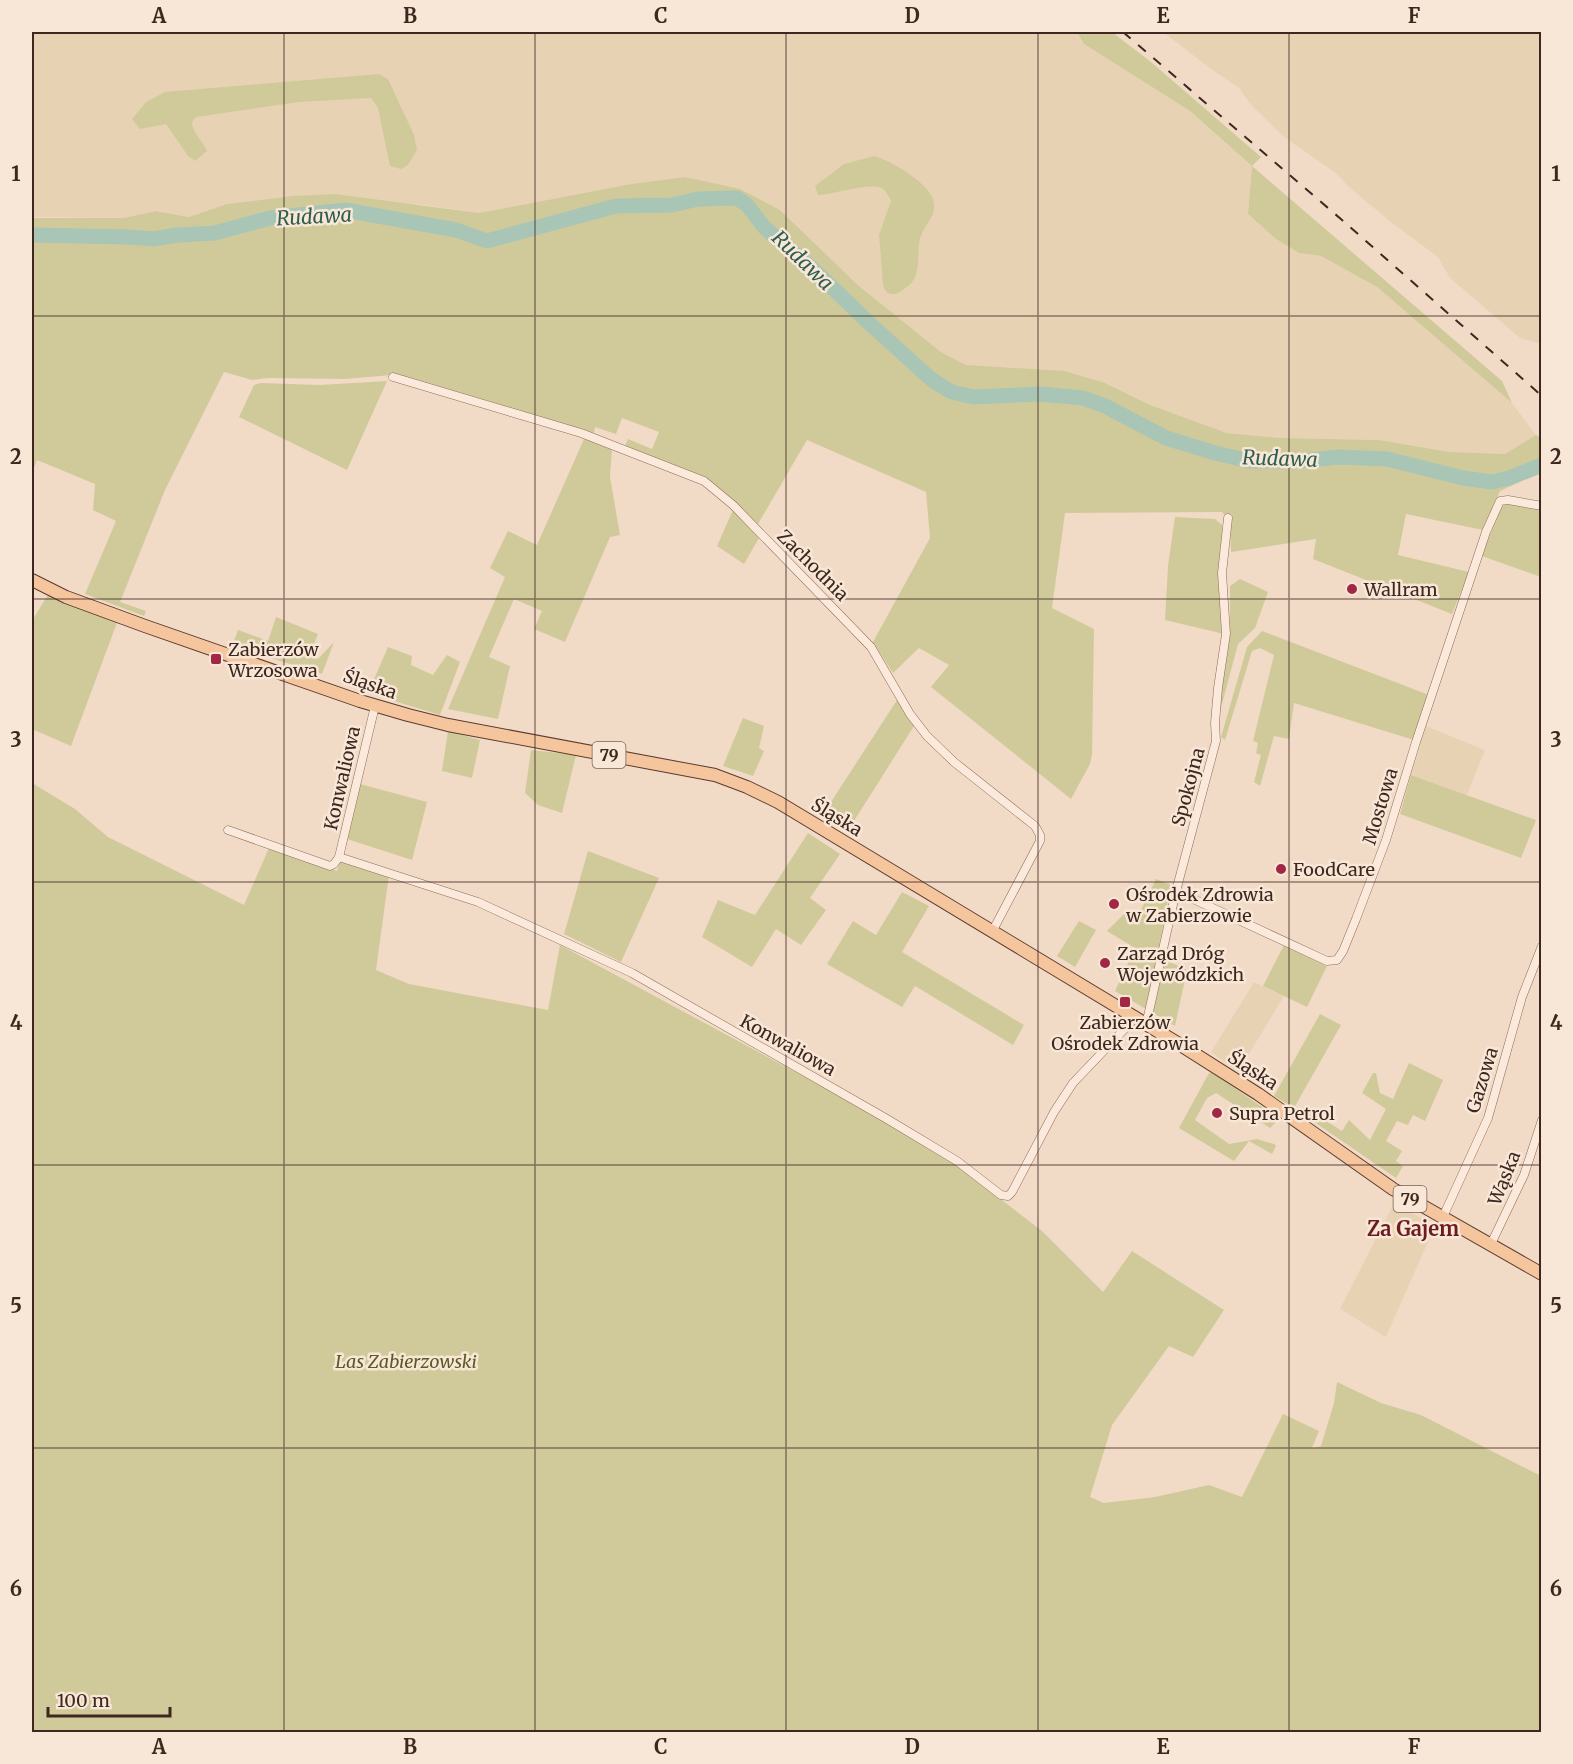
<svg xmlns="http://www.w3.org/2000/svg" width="1573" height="1764" font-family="Merriweather,serif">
<rect width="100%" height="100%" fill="#f1dbc7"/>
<g fill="#e7d3b4">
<path d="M32,32H1077L1084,44L1190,111L1252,166L1248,214L1276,239L1299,253L1321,256L1377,287L1512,403L1536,435L1505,454L1450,452L1379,440L1281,438L1227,433L1150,405L1105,383L966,365L941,352L859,286L780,210L685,177L631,184L479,213L417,204L292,196L227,204L189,217L156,211L124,218L32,217Z"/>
<path d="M1163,32H1541V344L1520,338L1450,278L1438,257L1392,223L1349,187L1337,174L1284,137L1251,105L1239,88L1211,69Z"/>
<path d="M1426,726L1485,750L1467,795L1411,775Z"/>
<path d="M1254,982L1284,996L1238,1072L1211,1052Z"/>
<path d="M1394,1203L1435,1226L1386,1337L1340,1309Z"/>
</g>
<g fill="#d0ca9a">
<path d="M1077,32H1112L1151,62L1261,157L1252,166L1502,381L1512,403L1377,287L1321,256L1299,253L1276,239L1248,214L1252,166L1190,111L1084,44Z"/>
<path d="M379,74L388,79L414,135L417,150L408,165L401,169L390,166L378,108L371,98L299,102L196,117L192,122C193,135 202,139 207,151L195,161L188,156L166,124L140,129L132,119L146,102L165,92Z"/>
<path d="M874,156C890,160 927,182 933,199C938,216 925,223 920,238C916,255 923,279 904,289C900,292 896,295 891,294C886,293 884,289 883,284L879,235L891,201C889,197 887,192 883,189C873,181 832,195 818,195L815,186L844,164Z"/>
<path d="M685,177L740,189L780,210L859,286L941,352L966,365L1064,371L1105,383L1150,405L1227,433L1281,438L1379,440L1450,452L1505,454L1536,435L1542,438L1541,472L1500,491L1483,530L1406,514L1398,555L1469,572L1452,614L1313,559L1316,539L1231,552L1230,522L1222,512L1065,513L1052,608L1094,629L1092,755L1090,764L1071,799L931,687L949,665L919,648L893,673L873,642L930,538L926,492L807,440L758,524L705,477L624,448L628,439L652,449L659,432L622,418L616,434L595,427L594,433L409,377L392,375L345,379L268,378L252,380L224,372L165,490L120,602L146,611L144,616L85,594L116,521L93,510L95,484L37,460L32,473V218H124L156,211L189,217L227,204L292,196L335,194L479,213L631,184Z"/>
<path d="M387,381L347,470L239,417L254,385L261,383L320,385Z"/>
<path d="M584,439L612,448L610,477L620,535L610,537L565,642L534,629L542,611L514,599L489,657L510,666L498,719L448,709L505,577L490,568L508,531L537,545Z"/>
<path d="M1502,503L1541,505V577L1482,556Z"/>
<path d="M733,510L759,538L744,564L717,546Z"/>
<path d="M1175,517L1215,519L1222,525L1224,634L1165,620L1168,566Z"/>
<path d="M1240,579L1268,592L1255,628L1238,644L1217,723L1230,630V586Z"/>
<path d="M49,593L118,620L71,746L32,729V621Z"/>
<path d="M276,617L318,634L309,656L318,659L334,642L322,674L232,646L238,630L268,641Z"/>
<path d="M1262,631L1429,695L1414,740L1294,703L1289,739L1274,736L1260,786L1254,782L1261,755L1256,753L1258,743L1253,741L1274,655L1260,648L1252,651L1225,740L1221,737L1247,647Z"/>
<path d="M388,647L412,656L411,665L433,675L447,655L460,662L440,715L368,693Z"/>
<path d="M897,700L914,726L847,832L822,816Z"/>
<path d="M743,718L764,726L759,748L764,751L753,776L723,766Z"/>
<path d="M448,731L480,740L472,778L442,771Z"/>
<path d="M531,750L576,755L562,813L538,805L525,793Z"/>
<path d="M1411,775L1536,820L1521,858L1400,814Z"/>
<path d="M32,783L75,809L108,837L244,905L269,848L337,871L341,858L389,875L376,970L409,984L548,1010L560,945L903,1130L958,1166L1042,1231L1103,1292L1132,1251L1224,1310L1193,1357L1169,1346L1112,1425L1090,1497L1104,1503L1155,1497L1209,1485L1242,1497L1283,1414L1319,1431L1312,1448L1321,1446L1334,1403L1337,1382L1381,1403L1421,1415L1541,1476V1732H32Z"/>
<path d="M360,784L427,802L412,860L347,839Z"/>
<path d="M808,833L840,854L810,898L826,910L801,945L776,929L752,967L702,937L718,900L755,915Z"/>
<path d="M588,851L659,878L621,962L564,934Z"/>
<path d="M1156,879L1171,885L1157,956L1187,970L1175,1026L1115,991L1135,948L1107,931L1124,914L1136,920Z"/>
<path d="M902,892L929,906L902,952L1024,1025L1013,1045L915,986L902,1007L827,964L853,921L876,935Z"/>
<path d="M1079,921L1096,930L1075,967L1057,956Z"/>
<path d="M1284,945L1327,966L1307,1007L1263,986Z"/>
<path d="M1320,1014L1341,1025L1294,1108L1274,1096Z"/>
<path d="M1409,1063L1443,1080L1425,1121L1413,1115L1408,1125L1397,1121L1386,1141L1402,1151L1396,1161L1403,1166L1396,1178L1301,1113L1304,1107L1342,1131L1349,1120L1370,1140L1386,1109L1362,1093L1373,1073H1376L1380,1093L1393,1099Z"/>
<path d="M1212,1072L1272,1114L1276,1122L1270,1128L1216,1093L1207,1098L1195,1120L1229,1144L1257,1139L1274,1144L1276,1146L1272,1154L1249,1141L1234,1161L1179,1128L1209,1073Z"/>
</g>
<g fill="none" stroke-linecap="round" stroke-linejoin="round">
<path stroke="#a8c5b6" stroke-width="15" d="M32,235L129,237L153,239L178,235L215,233L270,218L345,210L456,230L487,241L616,206L672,205L698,199L737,198L747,205L764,227L814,270L868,322L932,380L952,392L973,397L1040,394L1083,398L1105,406L1166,438L1215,453L1249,461H1301L1339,457L1387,459L1463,478L1492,482L1509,478L1542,465"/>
<defs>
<g id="street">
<path d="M393,377L581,433L704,481L733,505L871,647L910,714L927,736L954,762L1035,826L1040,835V841L992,932"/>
<path d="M228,830L330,866L334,864L339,857L478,902L632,973L887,1119L957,1161L1001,1195L1008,1196L1012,1192L1054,1112L1073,1083L1135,1018"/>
<path d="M339,857L375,706"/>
<path d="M1176,891L1327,961L1337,960L1343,951L1356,919L1386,840L1416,742L1486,532L1500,501L1508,500L1542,506"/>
<path d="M1146,1025L1176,891L1216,741L1215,723L1218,688L1226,634L1222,573L1228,518"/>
<path d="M1442,1219L1488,1118L1522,997L1542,946"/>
<path d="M1490,1246L1524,1175L1542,1120"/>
</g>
<path id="primary" d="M32,580L66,597L145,626L360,701L408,715L448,725L715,775L747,787L778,802L1179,1044L1258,1094L1393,1189L1542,1274"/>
</defs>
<use href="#street" stroke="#8e6a5b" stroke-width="9"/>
<use href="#primary" stroke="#5c3a2f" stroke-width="14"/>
<use href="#street" stroke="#fbeadb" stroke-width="8"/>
<use href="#primary" stroke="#f5c69e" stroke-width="12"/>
<path stroke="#3e271f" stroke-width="2" stroke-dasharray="10 10" stroke-linecap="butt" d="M1123,32L1342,220L1542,396"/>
</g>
<path fill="none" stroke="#3e271f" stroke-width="1.5" stroke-opacity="0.55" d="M284,32V1732M535,32V1732M786,32V1732M1038,32V1732M1289,32V1732M32,316H1542M32,599H1542M32,882H1542M32,1165H1542M32,1448H1542"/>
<g fill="#a12744" stroke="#f8e7d7" stroke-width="2">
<circle cx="1352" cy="589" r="6"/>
<rect x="210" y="653" width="12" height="12" rx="3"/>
<circle cx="1281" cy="869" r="6"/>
<circle cx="1114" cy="904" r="6"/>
<circle cx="1105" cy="963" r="6"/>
<rect x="1119" y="996" width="12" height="12" rx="3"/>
<circle cx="1217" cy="1113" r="6"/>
</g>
<g text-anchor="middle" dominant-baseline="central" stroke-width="5" stroke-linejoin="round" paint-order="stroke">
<g fill="#f8e7d7" stroke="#766156" stroke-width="1.5">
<rect x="592.5" y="742" width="33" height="26" rx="4.5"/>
<rect x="1393.5" y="1186" width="33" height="26" rx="4.5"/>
</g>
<g font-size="16" font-weight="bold" fill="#3e271f">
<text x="609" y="755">79</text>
<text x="1410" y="1199">79</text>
</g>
<g font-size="18" fill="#3e271f" stroke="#f8e7d7">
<text transform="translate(813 565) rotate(45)">Zachodnia</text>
<text transform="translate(370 684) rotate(19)">Śląska</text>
<text transform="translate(342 778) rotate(-77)">Konwaliowa</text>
<text transform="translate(1188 787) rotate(-75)">Spokojna</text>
<text transform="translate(1380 806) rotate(-73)">Mostowa</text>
<text transform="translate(837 817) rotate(31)">Śląska</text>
<text transform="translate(788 1045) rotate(29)">Konwaliowa</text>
<text transform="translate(1253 1070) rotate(33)">Śląska</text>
<text transform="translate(1482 1080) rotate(-73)">Gazowa</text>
<text transform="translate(1504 1178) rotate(-68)">Wąska</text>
</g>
<g font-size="18" fill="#3e271f" stroke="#f8e7d7" text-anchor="start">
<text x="1364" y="589">Wallram</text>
<text x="228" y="649">Zabierzów<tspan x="228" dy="21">Wrzosowa</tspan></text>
<text x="1293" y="869">FoodCare</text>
<text x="1126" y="894">Ośrodek Zdrowia<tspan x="1126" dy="21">w Zabierzowie</tspan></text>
<text x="1117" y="953">Zarząd Dróg<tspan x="1117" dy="21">Wojewódzkich</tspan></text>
<text x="1125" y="1022" text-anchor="middle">Zabierzów<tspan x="1125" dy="21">Ośrodek Zdrowia</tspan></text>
<text x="1229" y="1113">Supra Petrol</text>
</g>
<g font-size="18" font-style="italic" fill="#5a5b25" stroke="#f8e7d7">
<text x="406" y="1361">Las Zabierzowski</text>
</g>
<g font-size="20" font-style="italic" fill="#2e5e50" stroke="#f8e7d7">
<text transform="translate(314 216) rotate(-3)">Rudawa</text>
<text transform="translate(803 260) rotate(44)">Rudawa</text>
<text transform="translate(1280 458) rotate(2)">Rudawa</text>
</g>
<g font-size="20" font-weight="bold" fill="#6d1c1e" stroke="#f8e7d7">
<text x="1413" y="1228">Za Gajem</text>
</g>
</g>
<rect width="1573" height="1764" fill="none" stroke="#f8e7d7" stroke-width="66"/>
<path d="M48 1707v9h122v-9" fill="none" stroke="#3e271f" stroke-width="3"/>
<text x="57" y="1707" font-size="18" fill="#3e271f" stroke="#f8e7d7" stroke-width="4.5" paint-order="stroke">100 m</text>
<rect x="33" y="33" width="1507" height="1698" fill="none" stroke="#3e271f" stroke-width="2"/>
<g font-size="20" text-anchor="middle" font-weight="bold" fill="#3e271f">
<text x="159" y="23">A</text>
<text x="410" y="23">B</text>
<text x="661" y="23">C</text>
<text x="912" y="23">D</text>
<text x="1163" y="23">E</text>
<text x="1414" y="23">F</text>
<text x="16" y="181">1</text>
<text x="1556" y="181">1</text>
<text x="16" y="464">2</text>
<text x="1556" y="464">2</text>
<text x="16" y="747">3</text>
<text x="1556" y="747">3</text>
<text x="16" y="1030">4</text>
<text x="1556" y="1030">4</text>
<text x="16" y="1313">5</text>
<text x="1556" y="1313">5</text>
<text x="16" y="1596">6</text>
<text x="1556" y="1596">6</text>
<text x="159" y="1754">A</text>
<text x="410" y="1754">B</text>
<text x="661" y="1754">C</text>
<text x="912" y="1754">D</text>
<text x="1163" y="1754">E</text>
<text x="1414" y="1754">F</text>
</g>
</svg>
